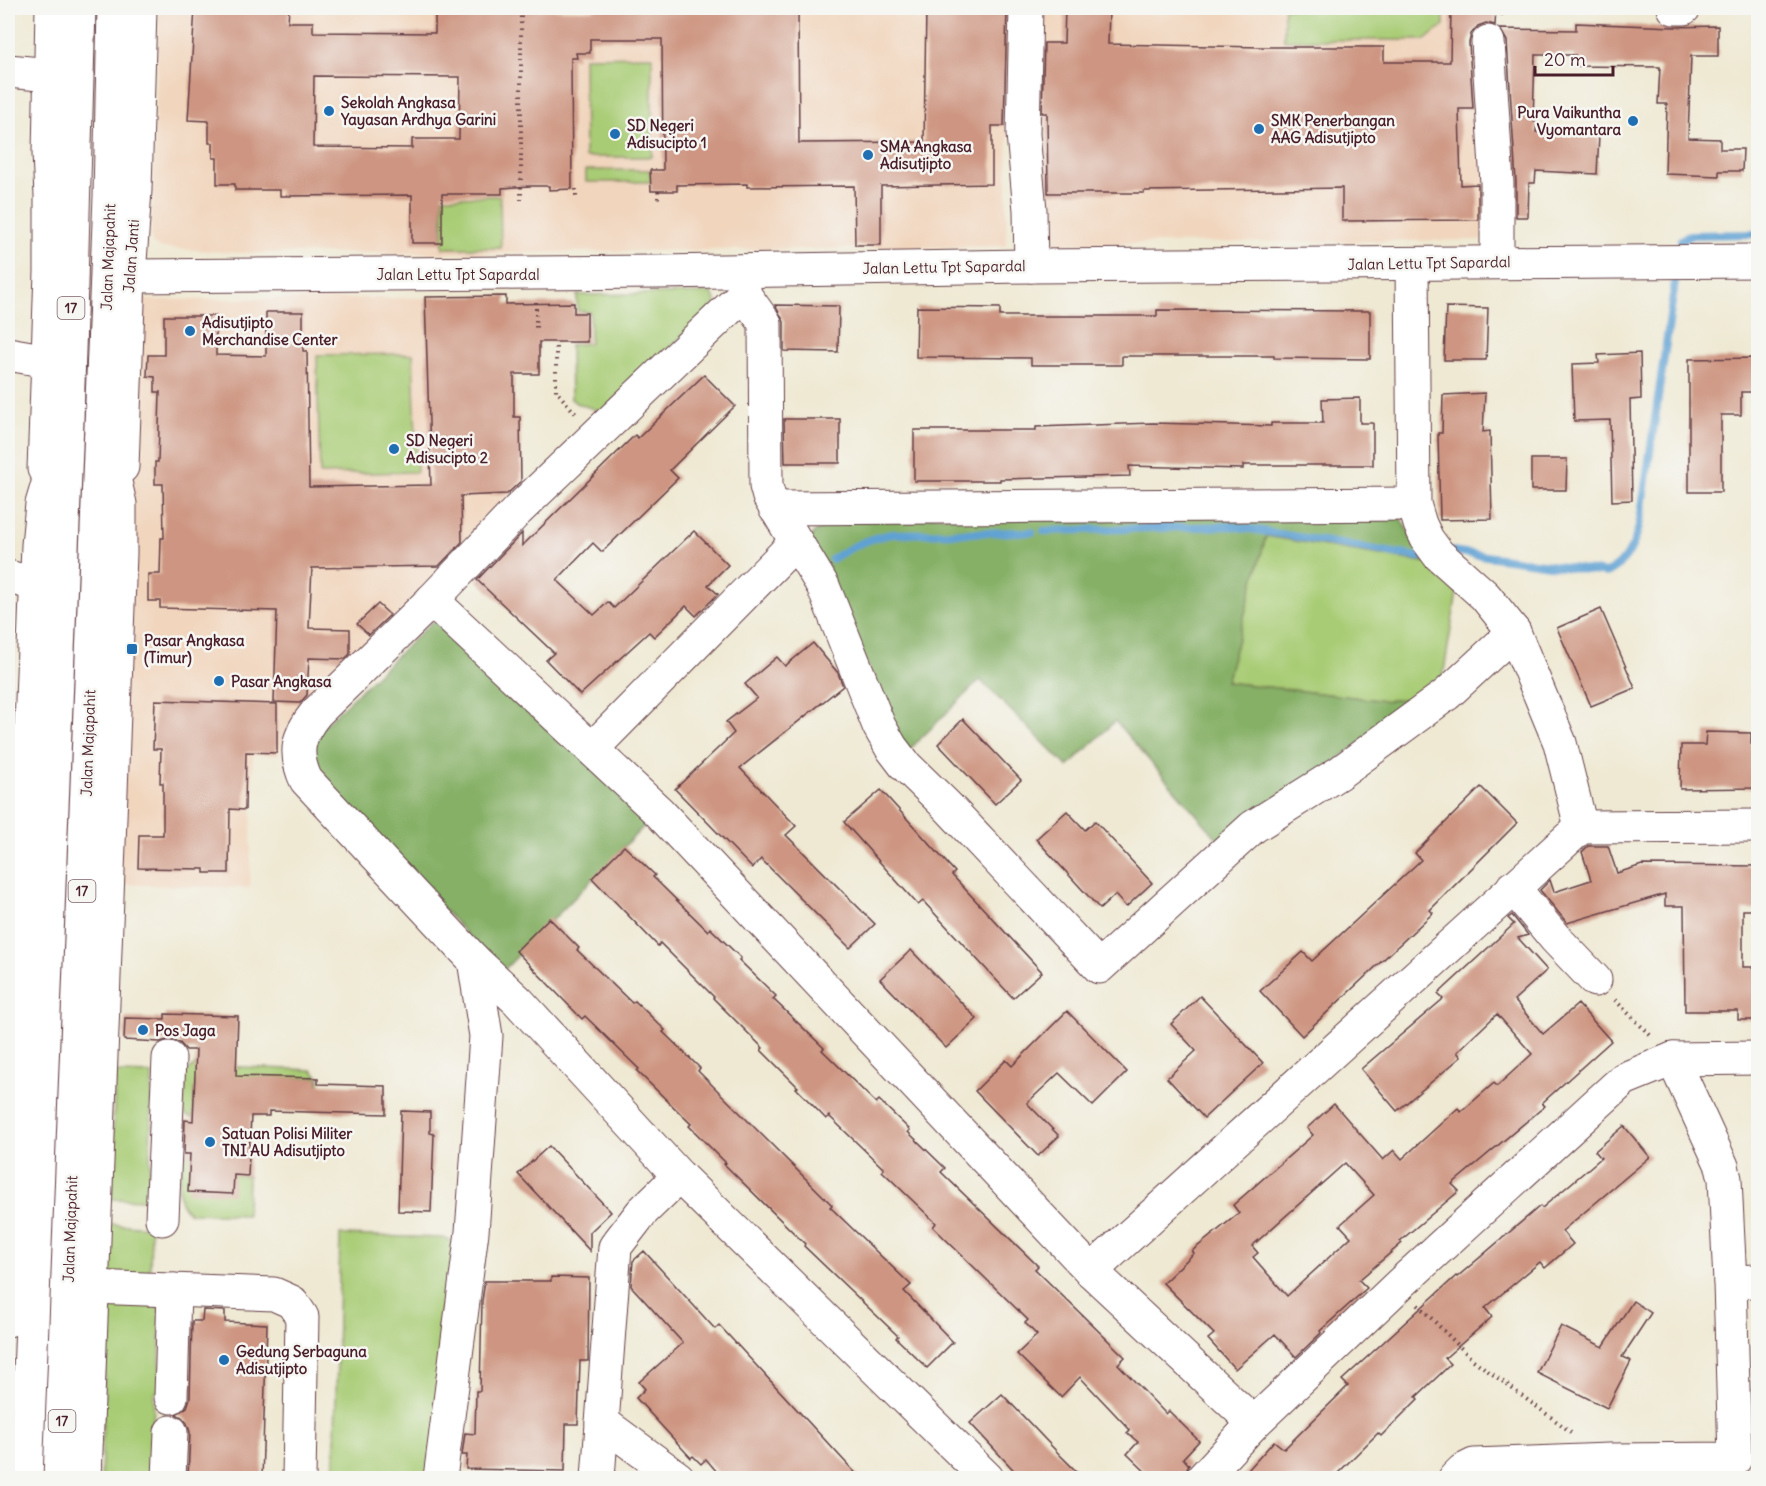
<svg xmlns="http://www.w3.org/2000/svg" width="1766" height="1486" font-family="Delius,sans-serif">
<rect width="100%" height="100%" fill="#f6f6f2"/>
<filter id="ink" filterUnits="userSpaceOnUse"><feTurbulence type="fractalNoise" baseFrequency=".0167" numOctaves="2"/><feDisplacementMap in="SourceGraphic" scale="12" xChannelSelector="R" yChannelSelector="G"/><feConvolveMatrix kernelMatrix="1 2 1 2 8 2 1 2 1" color-interpolation-filters="sRGB"/></filter>
<filter id="wash" filterUnits="userSpaceOnUse"><feTurbulence type="fractalNoise" baseFrequency=".008" numOctaves="4" result="noise"/><feDisplacementMap in="SourceGraphic" scale="24" xChannelSelector="R" yChannelSelector="G"/><feGaussianBlur stdDeviation="1.35" result="paint"/><feColorMatrix in="noise" values="0 0 0 0 0 0 0 0 0 0 0 0 0 0 0 0 0 1.4 0 .05"/><feComposite in="paint" operator="in"/></filter>
<g filter="url(#wash)">
<rect width="100%" height="100%" fill="#efe9d3"/>
<g fill="#f1d5bd">
<path d="M159,8H1010L1006,246L502,253H243L160,248L153,244L151,236Z"/>
<path d="M1040,8H1496L1495,31H1453V49L1476,50L1488,179L1482,240L1051,244L1040,218L1038,43Z"/>
<path d="M424,298L425,342L511,341L513,400L517,401V415H521L523,483L463,542L446,566L296,715L288,727L278,755H253L250,888L115,884L138,300Z"/>
</g>
<g fill="#a8cc75" stroke="#797650" stroke-width="1.5">
<path d="M1284,8H1444V25L1425,40H1284Z"/>
<path d="M652,56V157H585L584,57Z"/>
<path d="M586,170H650L651,182H586Z"/>
<path d="M500,196L501,248H443V197Z"/>
<path d="M712,293L716,303L603,412L576,403L571,399L570,345L590,343V312L577,311V295Z"/>
<path d="M413,354L417,472L320,474L317,355Z"/>
<path d="M1266,536L1429,563L1458,586L1442,683L1412,698L1386,701L1226,682Z"/>
<path d="M195,1065L312,1070L320,1078V1084H318V1078L248,1077L195,1081L193,1118L187,1116L183,1112L186,1073Z"/>
<path d="M115,1073L152,1074L149,1200L111,1199Z"/>
<path d="M182,1154H190L234,1175L248,1176L247,1215L191,1213C172,1205 181,1171 182,1154Z"/>
<path d="M110,1224L151,1227L150,1274L109,1277Z"/>
<path d="M340,1235L443,1238L455,1242L441,1478H334Z"/>
<path d="M107,1299L155,1305L160,1310V1388L154,1395L153,1433L160,1438L159,1478H101Z"/>
</g>
<g fill="#86b066" stroke="#686848" stroke-width="1.5">
<path d="M1397,513L1429,563L1266,536L1226,682L1386,701L1412,698L1442,683L1222,844L1115,721L1068,767L980,680L907,752L811,541L813,533L842,517Z"/>
<path d="M434,620L651,819L502,972L311,768L316,733Z"/>
</g>
<g fill="none" stroke-linecap="round" stroke-linejoin="round">
<g stroke="#5fa1d3" stroke-width="8">
<path d="M1681,240L1689,235L1758,234"/>
<path d="M1044,531L1232,526L1418,557L1428,555"/>
<path d="M1451,551L1606,573C1627,564 1636,543 1640,521L1675,282"/>
<path d="M832,559C851,547 870,537 893,534L1032,532"/>
</g>
</g>
<g id="blocks">
<g fill="#ce9682" fill-rule="evenodd">
<path d="M195,8H289L288,22H313V32L435,33V8L594,10V8H798L799,143L924,142L926,8H1007L1004,126H992V184L881,186V245H855L854,186L747,187V184L677,185V191H651L650,170H663L662,39H590V53H576L577,58H571L572,189L549,190V186H530L502,188V194H442V243H412V195L280,196V190H235V184H217V158H213V143H209V121L188,120ZM314,76L460,77L459,139H412V148L313,147Z"/>
<path d="M1065,8H1109L1108,44L1261,47H1384V62H1450L1451,8H1496L1495,25L1486,23L1478,26L1471,34L1469,43L1473,109H1459L1461,185L1478,184V220L1342,221V188L1144,191V193H1048L1047,113H1042L1044,43H1064Z"/>
<path d="M1576,23L1674,27L1718,26V56H1691L1688,138L1720,139V149H1743L1742,171H1719V176L1665,174L1667,104H1658L1660,67L1575,66V55H1535L1533,121H1537L1536,132L1599,135L1597,174L1536,171L1535,183H1529L1528,217H1516V182L1507,41L1500,29L1576,30Z"/>
<path d="M506,296V304L574,303V313H587V342H539V374H514V417H520L521,481L507,494L461,496L462,542L439,566L312,568L309,628L350,629V654L345,659L309,658L307,695L300,703L274,702L277,611L160,608V601H148V574H160L161,538H164L163,484H155V462H158L160,392H155V377L147,376L148,355H164V316H216V355L266,356V312H303V351H307L309,487L431,485L425,297Z"/>
<path d="M775,305L839,306L838,352L784,351V322Z"/>
<path d="M917,307L1000,308V316H1157V310L1370,311V359L1274,358V356H1122V365H1031V358L916,357Z"/>
<path d="M1446,307L1488,308L1486,360H1444Z"/>
<path d="M1640,353L1641,399L1630,400L1632,500L1612,501L1610,420L1574,421L1572,364L1599,363L1598,355Z"/>
<path d="M1758,358V392H1741V415H1721V492H1689V359Z"/>
<path d="M704,375L735,406L670,470L678,478L602,552L593,543L557,580L594,615L608,602L614,608L694,531L728,565L708,585L718,594L696,616L686,606L654,637L649,632L580,695L546,660L554,653L477,580L522,533V546L635,435L638,438Z"/>
<path d="M1485,393L1483,432L1490,431L1492,519L1440,520L1438,433H1442L1443,395Z"/>
<path d="M1360,398V423H1373V465H1243V469L1129,466L1130,476L1000,479V481H914V430H1036V427L1153,423L1271,426V423H1323L1322,399Z"/>
<path d="M784,419H840V463H785Z"/>
<path d="M1531,459H1567L1566,490H1531Z"/>
<path d="M378,604L390,615L369,635L357,624Z"/>
<path d="M1601,609L1635,688L1591,706L1557,628Z"/>
<path d="M813,643L838,673L843,686L740,768L796,826L786,835L875,924L850,948L761,859L752,868L675,789L734,733L726,722L757,698L745,684L777,657L785,666Z"/>
<path d="M155,700L277,704V753L246,752L245,810L230,809L229,873H204V869L138,868L139,835H163V783H160L161,749H153Z"/>
<path d="M963,719L1021,780L995,804L938,744Z"/>
<path d="M1706,732L1751,733V744H1758V788L1680,789L1681,745H1705Z"/>
<path d="M1481,787L1517,823L1430,910L1433,913L1302,1036L1260,991L1303,952L1312,961L1421,860L1415,853Z"/>
<path d="M881,790L955,872L952,875L1042,972L1013,998L923,901L918,905L844,822Z"/>
<path d="M1067,811L1085,830L1095,821L1152,883L1126,907L1115,895L1100,909L1036,839Z"/>
<path d="M624,846L655,875L653,877L708,931L710,928L741,958L739,960L776,996L773,999L824,1048L822,1050L876,1103L879,1100L910,1130L908,1132L945,1168L941,1172L1038,1266L1035,1269L1125,1357L1118,1364L1166,1414L1169,1411L1199,1441L1183,1458L1189,1465L1185,1473V1479H1153L1127,1454L1138,1442L1127,1433L1130,1430L1080,1377L1061,1397L1017,1354L1037,1335L1025,1323L1028,1320L933,1227L936,1223L882,1171L884,1169L829,1116L826,1119L796,1088L798,1087L761,1050L763,1048L713,998L714,997L660,943L658,946L592,878Z"/>
<path d="M1588,846H1608L1617,873L1642,865L1758,866V910H1743V967H1758V1020H1738V1011H1685L1684,906H1665V894L1567,923L1540,890L1550,880L1554,892L1591,880L1582,852Z"/>
<path d="M1512,915L1528,935L1518,938L1547,970L1514,1000L1543,1034L1578,1004L1611,1041L1542,1103L1545,1106L1452,1184L1459,1191L1400,1241L1402,1243L1359,1280L1367,1288L1320,1331L1321,1333L1296,1357L1275,1334L1235,1369L1208,1339L1214,1334L1163,1283L1194,1253L1192,1251L1239,1213L1233,1205L1313,1135L1307,1128L1334,1104L1383,1160L1394,1150L1402,1159L1458,1108L1461,1112L1494,1083L1497,1086L1532,1054L1497,1014L1457,1052L1461,1057L1397,1111L1361,1069L1443,999L1438,994L1514,924L1508,918ZM1345,1163L1374,1195L1340,1225L1351,1237L1287,1296L1253,1257L1258,1253L1252,1246Z"/>
<path d="M549,918L579,948L577,950L632,1003L635,1001L665,1030L663,1032L700,1068L698,1071L832,1205L830,1207L911,1285L904,1291L953,1342L927,1368L896,1338L898,1336L804,1246L805,1244L724,1164L726,1163L689,1126L691,1124L637,1071L639,1069L585,1016L582,1019L516,951Z"/>
<path d="M911,950L977,1019L946,1048L880,979Z"/>
<path d="M1200,996L1263,1063L1204,1118L1167,1078L1196,1051L1171,1024Z"/>
<path d="M1067,1011L1127,1072L1093,1106L1059,1073L1027,1103L1059,1136L1038,1156L975,1091L1006,1060L1012,1066Z"/>
<path d="M165,1014L238,1016L236,1076L318,1078V1084L386,1086V1114L269,1111V1116H251L248,1176L234,1175L233,1194L188,1192L190,1154H184L185,1120L193,1121L196,1050H186L180,1043L170,1039L160,1042L124,1040L125,1018L165,1019Z"/>
<path d="M401,1111L430,1112V1133L434,1134L431,1212L398,1211Z"/>
<path d="M1624,1126L1650,1157L1562,1231L1573,1244L1545,1268L1540,1262L1485,1308L1492,1317L1445,1358L1451,1364L1416,1397L1418,1399L1381,1436L1378,1433L1332,1479H1240L1274,1441L1284,1449L1348,1386L1342,1380L1456,1276L1457,1277L1540,1206L1542,1208L1601,1158L1595,1151Z"/>
<path d="M549,1146L611,1212L590,1232V1251L518,1174Z"/>
<path d="M644,1251L715,1329L719,1325L861,1479H723L706,1459L701,1464L693,1456L691,1458L636,1398L645,1389L639,1382L683,1343L631,1286L633,1261Z"/>
<path d="M551,1277L589,1278L588,1361H580L578,1424H566L565,1471L466,1469L467,1455H462L465,1433L475,1434L476,1391H480L482,1301L485,1281H551Z"/>
<path d="M1633,1301L1651,1313L1622,1357L1631,1361L1607,1408L1537,1373L1561,1326L1603,1347Z"/>
<path d="M203,1310L225,1311V1322L267,1324L262,1479H188L190,1432L187,1423L182,1417L176,1414L187,1407L190,1398L192,1321H202Z"/>
<path d="M1002,1394L1060,1455L1084,1479H1022L970,1423Z"/>
</g>
</g>
</g>
<g filter="url(#ink)">
<use href="#blocks" fill-opacity="0" stroke="#633d44" stroke-width="1.5"/>
<g fill="none" stroke-linecap="round" stroke-linejoin="round">
<defs>
<g id="minor">
<path d="M1026,8L1023,134L1030,210L1031,266"/>
<path d="M1674,8H1684"/>
<path d="M1488,42L1497,183V262"/>
<path d="M8,71L51,75"/>
<path d="M1412,264L1414,504L1420,524L1427,539L1438,554L1485,596L1514,632L1560,743L1581,827"/>
<path d="M744,271V294L518,510L432,600L316,713C297,736 294,754 306,780L474,960L518,1001L679,1176L987,1478"/>
<path d="M129,276L658,272L1031,266L1758,261"/>
<path d="M744,294L765,323L766,486L769,497L823,586L879,726L891,747L904,764L948,807L1099,967L1253,827L1339,773L1447,694L1514,632"/>
<path d="M8,354L48,361"/>
<path d="M122,467L129,276L135,190L140,8"/>
<path d="M44,469L51,272V196L49,153L52,8"/>
<path d="M775,508L1414,504"/>
<path d="M8,577L36,584"/>
<path d="M432,600L659,812L1091,1271L1581,827L1758,826"/>
<path d="M592,749L796,542"/>
<path d="M1513,887L1555,938L1595,980"/>
<path d="M162,1219L169,1058"/>
<path d="M1091,1271L1254,1423"/>
<path d="M1730,1282L1725,1179L1722,1166L1673,1059L1758,1058"/>
<path d="M92,1287L274,1294L292,1302L302,1317L299,1478"/>
<path d="M8,1320L38,545L42,504L60,443"/>
<path d="M171,1397L174,1290"/>
<path d="M602,1422L678,1478"/>
<path d="M85,1478L120,554V504L105,438"/>
<path d="M169,1478L171,1432"/>
<path d="M440,1478L472,1232L486,1036L474,960"/>
<path d="M598,1478L615,1247L642,1212L679,1176"/>
<path d="M1203,1478L1254,1423L1400,1284L1624,1079L1673,1059"/>
<path d="M1455,1478L1462,1471L1474,1465L1609,1460L1735,1459L1730,1282L1758,1281"/>
</g>
<g id="highway">
<path d="M26,1478L67,420L79,8"/>
<path d="M60,1478L110,196L114,8"/>
</g>
</defs>
<use href="#minor" stroke="#633d44" stroke-width="35"/>
<use href="#highway" stroke="#633d44" stroke-width="35"/>
<g stroke="#633d44" stroke-width="4" stroke-dasharray="1.5 4.5" stroke-linecap="butt">
<path d="M1502,8V16"/>
<path d="M521,180V8"/>
<path d="M521,187V200"/>
<path d="M576,189V199"/>
<path d="M658,191V199"/>
<path d="M536,302V331"/>
<path d="M556,347V391L576,414"/>
<path d="M1615,1000L1652,1037"/>
<path d="M1418,1305L1472,1359L1571,1432"/>
</g>
<use href="#minor" stroke="#fff" stroke-width="33"/>
<use href="#highway" stroke="#fff" stroke-width="33"/>
</g>
</g>
<g fill="#1f6fb2" stroke="#f6f6f2" stroke-width="2">
<circle cx="329" cy="111" r="6"/>
<circle cx="1633" cy="121" r="6"/>
<circle cx="1259" cy="129" r="6"/>
<circle cx="615" cy="134" r="6"/>
<circle cx="868" cy="155" r="6"/>
<circle cx="190" cy="331" r="6"/>
<circle cx="394" cy="449" r="6"/>
<rect x="126" y="643" width="12" height="12" rx="3"/>
<circle cx="219" cy="681" r="6"/>
<circle cx="143" cy="1030" r="6"/>
<circle cx="210" cy="1142" r="6"/>
<circle cx="224" cy="1360" r="6"/>
</g>
<g text-anchor="middle" dominant-baseline="central" stroke-width="5" stroke-linejoin="round" paint-order="stroke">
<g fill="#f6f6f2" stroke="#7e6067" stroke-width="1.5">
<rect x="57.5" y="297" width="27" height="22" rx="4.5"/>
<rect x="68.5" y="880" width="27" height="22" rx="4.5"/>
<rect x="48.5" y="1410" width="27" height="22" rx="4.5"/>
</g>
<g font-size="14" font-weight="bold" fill="#4a1f2b">
<text x="71" y="308">17</text>
<text x="82" y="891">17</text>
<text x="62" y="1421">17</text>
</g>
<g font-size="15" font-weight="bold" fill="#4a1f2b" stroke="#f6f6f2" text-anchor="start">
<text x="341" y="102">Sekolah Angkasa<tspan x="341" dy="17">Yayasan Ardhya Garini</tspan></text>
<text x="1621" y="112" text-anchor="end">Pura Vaikuntha<tspan x="1621" dy="17">Vyomantara</tspan></text>
<text x="1271" y="120">SMK Penerbangan<tspan x="1271" dy="17">AAG Adisutjipto</tspan></text>
<text x="627" y="125">SD Negeri<tspan x="627" dy="17">Adisucipto 1</tspan></text>
<text x="880" y="146">SMA Angkasa<tspan x="880" dy="17">Adisutjipto</tspan></text>
<text x="202" y="322">Adisutjipto<tspan x="202" dy="17">Merchandise Center</tspan></text>
<text x="406" y="440">SD Negeri<tspan x="406" dy="17">Adisucipto 2</tspan></text>
<text x="144" y="640">Pasar Angkasa<tspan x="144" dy="17">(Timur)</tspan></text>
<text x="231" y="681">Pasar Angkasa</text>
<text x="155" y="1030">Pos Jaga</text>
<text x="222" y="1133">Satuan Polisi Militer<tspan x="222" dy="17">TNI AU Adisutjipto</tspan></text>
<text x="236" y="1351">Gedung Serbaguna<tspan x="236" dy="17">Adisutjipto</tspan></text>
</g>
<g font-size="15" fill="#4a1f2b" stroke="#f6f6f2">
<text transform="translate(131 256) rotate(-86)">Jalan Janti</text>
<text transform="translate(108 257) rotate(-88)">Jalan Majapahit</text>
<text transform="translate(1429 263) rotate(-1)">Jalan Lettu Tpt Sapardal</text>
<text transform="translate(944 267) rotate(-1)">Jalan Lettu Tpt Sapardal</text>
<text x="458" y="274">Jalan Lettu Tpt Sapardal</text>
<text transform="translate(88 743) rotate(-88)">Jalan Majapahit</text>
<text transform="translate(70 1229) rotate(-88)">Jalan Majapahit</text>
</g>
</g>
<rect width="1766" height="1486" fill="none" stroke="#f6f6f2" stroke-width="30"/>
<path d="M1535 66v9h78v-9" fill="none" stroke="#4a1f2b" stroke-width="3"/>
<text x="1544" y="66" font-size="18" fill="#4a1f2b" stroke="#f6f6f2" stroke-width="4.5" paint-order="stroke">20 m</text>
</svg>
